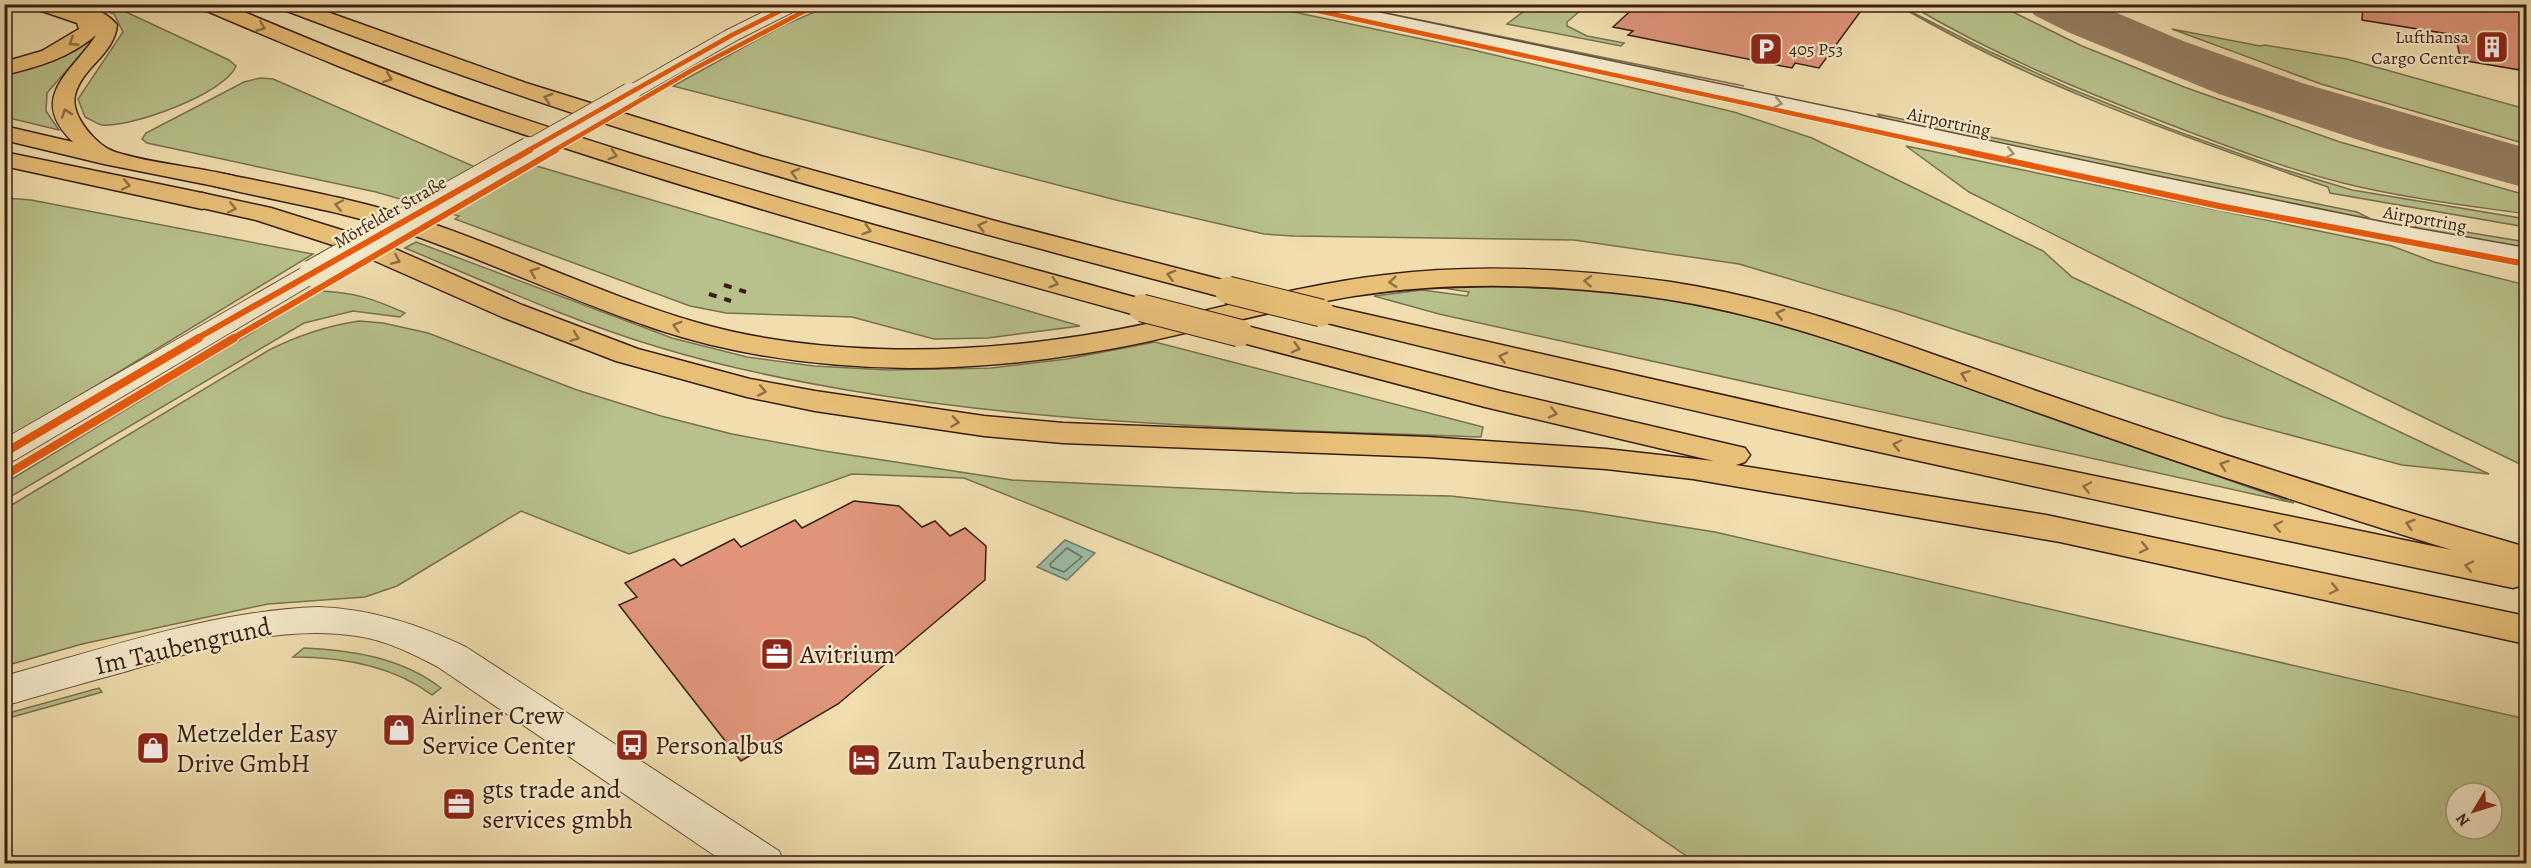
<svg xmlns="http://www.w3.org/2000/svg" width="2531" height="868" font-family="Alegreya,serif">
<rect width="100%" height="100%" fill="#f0deae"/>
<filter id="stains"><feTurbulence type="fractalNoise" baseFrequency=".00333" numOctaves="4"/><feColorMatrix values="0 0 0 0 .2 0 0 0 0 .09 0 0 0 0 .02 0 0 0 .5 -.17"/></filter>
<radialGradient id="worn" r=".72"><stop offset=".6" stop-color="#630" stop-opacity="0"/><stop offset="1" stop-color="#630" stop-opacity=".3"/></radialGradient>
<g fill="#b8c18b" stroke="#797050" stroke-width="1.5" fill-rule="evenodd">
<path d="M88,5H111L229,60L236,66C226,93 131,128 102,125C97,124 90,119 85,117L78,99L123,32L114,14Z"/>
<path d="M831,5H1261L1469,49L1734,112L1812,138L2043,251L2072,277L2489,474L2402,465L2223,417L1898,311L1739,264L1574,240L1293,236L1264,234L1120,201L673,86L784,25Z"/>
<path d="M1338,5H1346L1744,86Z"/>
<path d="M1532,5H1587L1567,22V26L1587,36L1624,43L1621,46L1507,24Z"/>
<path d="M1898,5L1984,49L2069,88L2171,129L2279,168L2352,190L2526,219V227L2330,193L2328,187C2181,136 2032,85 1898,5Z"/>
<path d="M1910,5H1999L2082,46L2184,87L2340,142L2526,195V214C2465,205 2403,198 2343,183C2287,169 2232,148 2179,128C2087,93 1995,56 1910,5Z"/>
<path d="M2172,29L2260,46L2265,45L2347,59L2526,109V144L2321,84Z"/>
<path d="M96,34L92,41L47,93L46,111L59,130L5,117L4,73Z"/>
<path d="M260,78L273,79L475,167L499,155L1080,326L988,338L934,339L852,317L726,313L690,306L455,219L459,216L376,192L147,143L142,139L146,133L244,82Z"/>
<path d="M1877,114L2357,212L2369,218L2367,220L1898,124L1881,117Z"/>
<path d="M1906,146L2392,246L2434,262L2526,285V467L2287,351L1969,192Z"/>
<path d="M5,198L31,200L313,254L5,441Z"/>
<path d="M2417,224L2526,242V249L2429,233L2415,227Z"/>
<path d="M416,242L672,338L747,357L814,366L888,370L991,368L1067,359L1155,342L1483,427L1481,437C1269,429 1057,426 847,390C783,379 720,366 658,347C571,321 489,283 405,248Z"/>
<path d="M1474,285L1607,291L1686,303L1751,317L1878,354L1987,395L2294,503L1439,314L1374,296L1422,290L1467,296L1469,292L1437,287Z"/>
<path d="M320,291C354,292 374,299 405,313L400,317L353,311L304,323L5,500V483Z"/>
<path d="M359,321L383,323L428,333L577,390L661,416L732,434L824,451L1012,480L1294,493L1451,496L1582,511L1715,532L2526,719V863H1697L1366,638L964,478L852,474L629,554L521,511L397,586L365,597L268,604L82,644L5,666V509L269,350C299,335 326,326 359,321ZM2456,793H2492V829H2456Z"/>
<path d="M304,648C353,650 402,658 441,688L432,695C392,665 341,657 293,657Z"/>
<path d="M99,688L102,692L5,719V714Z"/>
</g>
<path fill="#9bbda6" stroke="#747d6c" stroke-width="1.5" d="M1065,540L1095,553L1067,580L1037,567Z"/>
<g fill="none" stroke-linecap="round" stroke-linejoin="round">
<path stroke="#6a6e5d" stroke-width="1.5" d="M1067,548L1082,557L1064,572L1051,567L1050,564Z"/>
<path fill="#957e61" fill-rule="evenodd" d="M2027,4H2096L2183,41L2302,83L2526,148V188L2380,147L2219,94L2070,33L2034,15Z"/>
</g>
<g fill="#e0957a" stroke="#3a1e14" stroke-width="1.5">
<path d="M1638,4H1866L1819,68L1795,63L1792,68L1628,35L1633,31L1613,27Z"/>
<path d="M2363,4H2526V71L2461,60L2455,35L2362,20Z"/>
<path d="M854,501L899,506L922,527L935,521L950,536L965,528L986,546L985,580L838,704L741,761L619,605L637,597L625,583L674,559L681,566L734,539L741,547L795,520L802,528Z"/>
</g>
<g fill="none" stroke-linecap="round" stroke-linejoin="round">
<defs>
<g id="minor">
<path d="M779,4H803L801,8L739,39L637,97L630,99L623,97L619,93L623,89L725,31Z"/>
<path d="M312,265L321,267L325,273L321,279L15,460L4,463V439L303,267Z"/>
<path d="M318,607C371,609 418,624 466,647L779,851L785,864H727L438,667C413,654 386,640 357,636C279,624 198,650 124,672C84,683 44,694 4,706V676C107,648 212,611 318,607Z"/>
</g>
<path id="tertiary" d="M1300,4H1339L2155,176L2396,225L2526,248V264L2396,241L2155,192L1309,10L1302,8Z"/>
<g id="trunk">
<path d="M31,4C61,4 97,0 117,25C114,55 82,67 75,95C70,116 97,146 115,152C152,164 194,166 233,176L236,181L233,186L224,188L104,164L4,140V126L73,142C28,98 69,75 95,37L96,35C69,58 38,67 4,75V62L42,51L79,29L77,23L33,8Z"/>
<path d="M4,152L202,193L211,196L215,201L211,206L202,209L4,166Z"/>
</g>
<g id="motorway">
<path d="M198,4H225C311,40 397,76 485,106C704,181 929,240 1152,302L1156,308L1152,314L1142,317L1132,314C910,252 688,192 470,116C379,84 289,46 200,8Z"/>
<path d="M277,4H305L526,83L761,156L999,222L1238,284L1242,290L1238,296L1228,299L1218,296C1021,244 823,192 629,131C511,94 395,52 279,8Z"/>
<path d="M224,174C294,188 365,201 433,224C523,255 610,298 702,324C759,340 819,347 879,349C970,352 1062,342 1151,323C1229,306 1306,284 1385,275C1480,263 1577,269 1671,282C1802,302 1924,352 2048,395C2206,450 2365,501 2526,547V584L2513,588C2111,504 1709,418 1311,319L1306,313L1311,307L1321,304L1916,439L2452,550C2307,506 2164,458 2022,407C1897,363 1776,313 1644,296C1548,284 1450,281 1354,296C1286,307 1218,326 1150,341C1071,358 990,368 908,368C823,367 737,356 656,329C572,301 491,262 407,233C344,211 279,202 215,186L212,181L215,176Z"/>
<path d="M202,193L271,208L377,241L522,305L638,349L750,379L815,391L984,416L1063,423L1427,437L1606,449L1714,461L1485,407L1228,339L1224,333L1228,327L1239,324L1500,391L1745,448L1750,455L1745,462L1736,465L2046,515L2526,616V644L2060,542L1693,479L1606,469L1427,457L1063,443L984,436L815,411L747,397L616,361L502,317L357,253L256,220L193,206L189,201L193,196Z"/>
</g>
</defs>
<use href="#minor" stroke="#684e3a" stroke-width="2"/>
<use href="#tertiary" stroke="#684e3a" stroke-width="3"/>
<use href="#trunk" stroke="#3a1e14" stroke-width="3"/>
<use href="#motorway" stroke="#3a1e14" stroke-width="3"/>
<use href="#minor" fill="#f5eaca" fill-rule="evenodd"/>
<use href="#tertiary" fill="#f5eaca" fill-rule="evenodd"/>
<use href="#trunk" fill="#e8bf77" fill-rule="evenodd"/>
<use href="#motorway" fill="#e8bf77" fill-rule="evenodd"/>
<g stroke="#3a1e14" stroke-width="4" stroke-dasharray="8 8" stroke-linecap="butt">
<path d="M724,285L746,292"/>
<path d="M709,294L731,301"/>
</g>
<defs>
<path id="minor-bridge-far1" d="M527,151L630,93"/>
<path id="minor-bridge" d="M312,273L530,150"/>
<g id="motorway-bridge">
<path d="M1228,290L1321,313"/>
<path d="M1142,308L1239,333"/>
</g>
</defs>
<use href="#minor-bridge-far1" stroke="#684e3a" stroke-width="22" stroke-linecap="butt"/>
<use href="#minor-bridge" stroke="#684e3a" stroke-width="28" stroke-linecap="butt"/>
<use href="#motorway-bridge" stroke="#3a1e14" stroke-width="29" stroke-linecap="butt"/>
<use href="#minor-bridge-far1" stroke="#f5eaca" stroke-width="20"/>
<use href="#minor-bridge" stroke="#f5eaca" stroke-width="26"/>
<use href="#motorway-bridge" stroke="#e8bf77" stroke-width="27"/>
<defs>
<g id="cycleway-far2">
<path d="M1286,4L1966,151"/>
<path d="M527,151L732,35L794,4"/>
<path d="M553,151L694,69L818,4"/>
</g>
<g id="cycleway-far1">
<path d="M1959,150L2219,206L2526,264"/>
<path d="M196,339L530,150"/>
<path d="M232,339L556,150"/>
</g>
<g id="cycleway">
<path d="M4,453L199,338"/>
<path d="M4,476L234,338"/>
</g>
</defs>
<use href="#cycleway-far2" stroke="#f5eaca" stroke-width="7"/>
<use href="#cycleway-far1" stroke="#f5eaca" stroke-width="9"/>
<use href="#cycleway" stroke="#f5eaca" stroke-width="11"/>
<use href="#cycleway-far2" stroke="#e8590c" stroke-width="4.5"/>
<use href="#cycleway-far1" stroke="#e8590c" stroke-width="6"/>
<use href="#cycleway" stroke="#e8590c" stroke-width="8"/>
</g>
<defs><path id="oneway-chevron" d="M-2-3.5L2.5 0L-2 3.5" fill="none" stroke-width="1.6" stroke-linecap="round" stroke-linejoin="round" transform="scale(1.5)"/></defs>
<g stroke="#916e46">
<use href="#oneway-chevron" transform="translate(261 27) rotate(22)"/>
<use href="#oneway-chevron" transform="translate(73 42) rotate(147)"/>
<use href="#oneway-chevron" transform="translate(388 78) rotate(21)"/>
<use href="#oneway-chevron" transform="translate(548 98) rotate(-162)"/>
<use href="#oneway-chevron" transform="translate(66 113) rotate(-109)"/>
<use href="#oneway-chevron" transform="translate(613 155) rotate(18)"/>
<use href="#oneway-chevron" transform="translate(795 173) rotate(-164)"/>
<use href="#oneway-chevron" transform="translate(126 185) rotate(12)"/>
<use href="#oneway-chevron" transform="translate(339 205) rotate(-168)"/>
<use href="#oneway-chevron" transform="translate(232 208) rotate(12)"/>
<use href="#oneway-chevron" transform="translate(982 226) rotate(-165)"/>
<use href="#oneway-chevron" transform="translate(867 230) rotate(17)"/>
<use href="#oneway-chevron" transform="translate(396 260) rotate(23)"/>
<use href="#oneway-chevron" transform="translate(534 272) rotate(-158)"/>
<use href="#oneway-chevron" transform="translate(1171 275) rotate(-166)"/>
<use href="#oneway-chevron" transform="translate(1588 281) rotate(-177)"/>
<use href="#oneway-chevron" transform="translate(1393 282) rotate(175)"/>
<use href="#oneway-chevron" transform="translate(1054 283) rotate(16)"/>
<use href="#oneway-chevron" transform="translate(1780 314) rotate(-166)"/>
<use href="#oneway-chevron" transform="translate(677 326) rotate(-164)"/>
<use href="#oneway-chevron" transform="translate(575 337) rotate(20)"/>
<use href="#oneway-chevron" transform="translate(1296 348) rotate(15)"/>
<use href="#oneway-chevron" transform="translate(1503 357) rotate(-167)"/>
<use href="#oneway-chevron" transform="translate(1965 375) rotate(-159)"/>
<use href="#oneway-chevron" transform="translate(762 391) rotate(11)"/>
<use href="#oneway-chevron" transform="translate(1553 413) rotate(13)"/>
<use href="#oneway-chevron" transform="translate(955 422) rotate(8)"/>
<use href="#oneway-chevron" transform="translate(1897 445) rotate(-168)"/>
<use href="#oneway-chevron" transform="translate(2224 465) rotate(-162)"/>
<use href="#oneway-chevron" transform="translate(2087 487) rotate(-168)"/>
<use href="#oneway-chevron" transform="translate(2410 524) rotate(-163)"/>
<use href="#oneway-chevron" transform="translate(2278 526) rotate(-168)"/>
<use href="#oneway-chevron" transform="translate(2144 548) rotate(12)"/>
<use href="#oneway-chevron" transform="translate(2469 566) rotate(-168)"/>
<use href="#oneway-chevron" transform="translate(2334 589) rotate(12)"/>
</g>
<g stroke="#a18e78">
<use href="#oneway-chevron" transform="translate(1778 103) rotate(12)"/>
<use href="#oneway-chevron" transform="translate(2010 153) rotate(12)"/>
</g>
<defs>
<symbol id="building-square" viewBox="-11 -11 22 22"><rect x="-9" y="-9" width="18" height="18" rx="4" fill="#8f2418" stroke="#f5eaca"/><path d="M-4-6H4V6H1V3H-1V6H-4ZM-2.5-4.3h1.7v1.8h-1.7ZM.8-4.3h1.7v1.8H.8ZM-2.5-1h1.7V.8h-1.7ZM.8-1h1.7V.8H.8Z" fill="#fff"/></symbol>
<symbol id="parking-square" viewBox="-11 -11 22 22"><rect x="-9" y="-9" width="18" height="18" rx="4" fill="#8f2418" stroke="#f5eaca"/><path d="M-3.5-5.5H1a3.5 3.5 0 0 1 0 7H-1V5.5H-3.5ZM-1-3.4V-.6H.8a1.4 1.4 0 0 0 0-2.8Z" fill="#fff"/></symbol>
<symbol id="office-square" viewBox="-11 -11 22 22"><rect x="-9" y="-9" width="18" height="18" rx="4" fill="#8f2418" stroke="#f5eaca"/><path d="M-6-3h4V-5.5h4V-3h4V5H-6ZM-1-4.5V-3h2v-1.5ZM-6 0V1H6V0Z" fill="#fff"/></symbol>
<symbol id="shop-square" viewBox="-11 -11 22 22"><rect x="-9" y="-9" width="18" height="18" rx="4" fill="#8f2418" stroke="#f5eaca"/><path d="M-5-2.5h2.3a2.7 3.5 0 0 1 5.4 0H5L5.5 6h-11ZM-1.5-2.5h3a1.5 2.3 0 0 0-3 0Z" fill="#fff"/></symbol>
<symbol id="bus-square" viewBox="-11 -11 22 22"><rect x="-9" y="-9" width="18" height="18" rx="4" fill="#8f2418" stroke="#f5eaca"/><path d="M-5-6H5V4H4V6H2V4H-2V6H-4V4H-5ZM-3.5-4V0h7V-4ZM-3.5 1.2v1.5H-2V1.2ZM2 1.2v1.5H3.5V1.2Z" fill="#fff"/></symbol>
<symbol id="hotel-square" viewBox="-11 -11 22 22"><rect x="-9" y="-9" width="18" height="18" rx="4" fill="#8f2418" stroke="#f5eaca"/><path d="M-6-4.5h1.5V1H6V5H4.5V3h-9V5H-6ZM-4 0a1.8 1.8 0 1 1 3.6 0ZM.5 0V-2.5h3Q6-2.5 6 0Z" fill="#fff"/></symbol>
</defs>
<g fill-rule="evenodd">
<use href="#building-square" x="2473" y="28" width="38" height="38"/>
<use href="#parking-square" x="1747" y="30" width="38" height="38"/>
<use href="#office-square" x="758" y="635" width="38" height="38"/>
<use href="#shop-square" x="380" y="711" width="38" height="38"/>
<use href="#bus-square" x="613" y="726" width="38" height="38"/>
<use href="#shop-square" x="134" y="729" width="38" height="38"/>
<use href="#hotel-square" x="845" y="741" width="38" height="38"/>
<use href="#office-square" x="440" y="785" width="38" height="38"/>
</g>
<g text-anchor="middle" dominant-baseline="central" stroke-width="4.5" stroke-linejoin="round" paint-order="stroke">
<g font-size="18" fill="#3a1e14" stroke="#f5eaca" text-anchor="end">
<text x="2469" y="37">Lufthansa<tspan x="2469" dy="21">Cargo Center</tspan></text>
<text x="1789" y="49" text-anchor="start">405 P53</text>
</g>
<g font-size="18" fill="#3a1e14" stroke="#f5eaca">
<text transform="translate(1949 122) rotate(12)">Airportring</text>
<text transform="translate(390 212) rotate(-30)">Mörfelder Straße</text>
<text transform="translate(2425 219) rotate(10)">Airportring</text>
</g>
<g font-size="26" fill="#3a1e14" stroke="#f5eaca">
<text transform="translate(183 646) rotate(-13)">Im Taubengrund</text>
</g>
<g font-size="26" fill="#3a1e14" stroke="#f5eaca" text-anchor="start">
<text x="800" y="654">Avitrium</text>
<text x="422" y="715">Airliner Crew<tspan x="422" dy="30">Service Center</tspan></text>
<text x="176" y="733">Metzelder Easy<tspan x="176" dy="30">Drive GmbH</tspan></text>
<text x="655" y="745">Personalbus</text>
<text x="887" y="760">Zum Taubengrund</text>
<text x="482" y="789">gts trade and<tspan x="482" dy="30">services gmbh</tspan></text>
</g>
</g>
<rect width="2531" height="868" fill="none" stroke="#f0deae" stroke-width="24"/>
<rect x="6" y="6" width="2519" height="856" fill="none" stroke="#3a1e14" stroke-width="3"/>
<rect x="12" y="12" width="2507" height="844" fill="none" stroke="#3a1e14" stroke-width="1.5"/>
<g transform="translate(2474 811) rotate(232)"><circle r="28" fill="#f5eaca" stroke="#aa9881" stroke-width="1.5"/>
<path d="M0-4.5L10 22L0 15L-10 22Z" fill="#8f2418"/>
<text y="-9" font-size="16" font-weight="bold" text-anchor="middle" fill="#3a1e14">N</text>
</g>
<rect width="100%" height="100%" filter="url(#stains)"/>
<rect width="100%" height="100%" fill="url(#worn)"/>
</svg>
